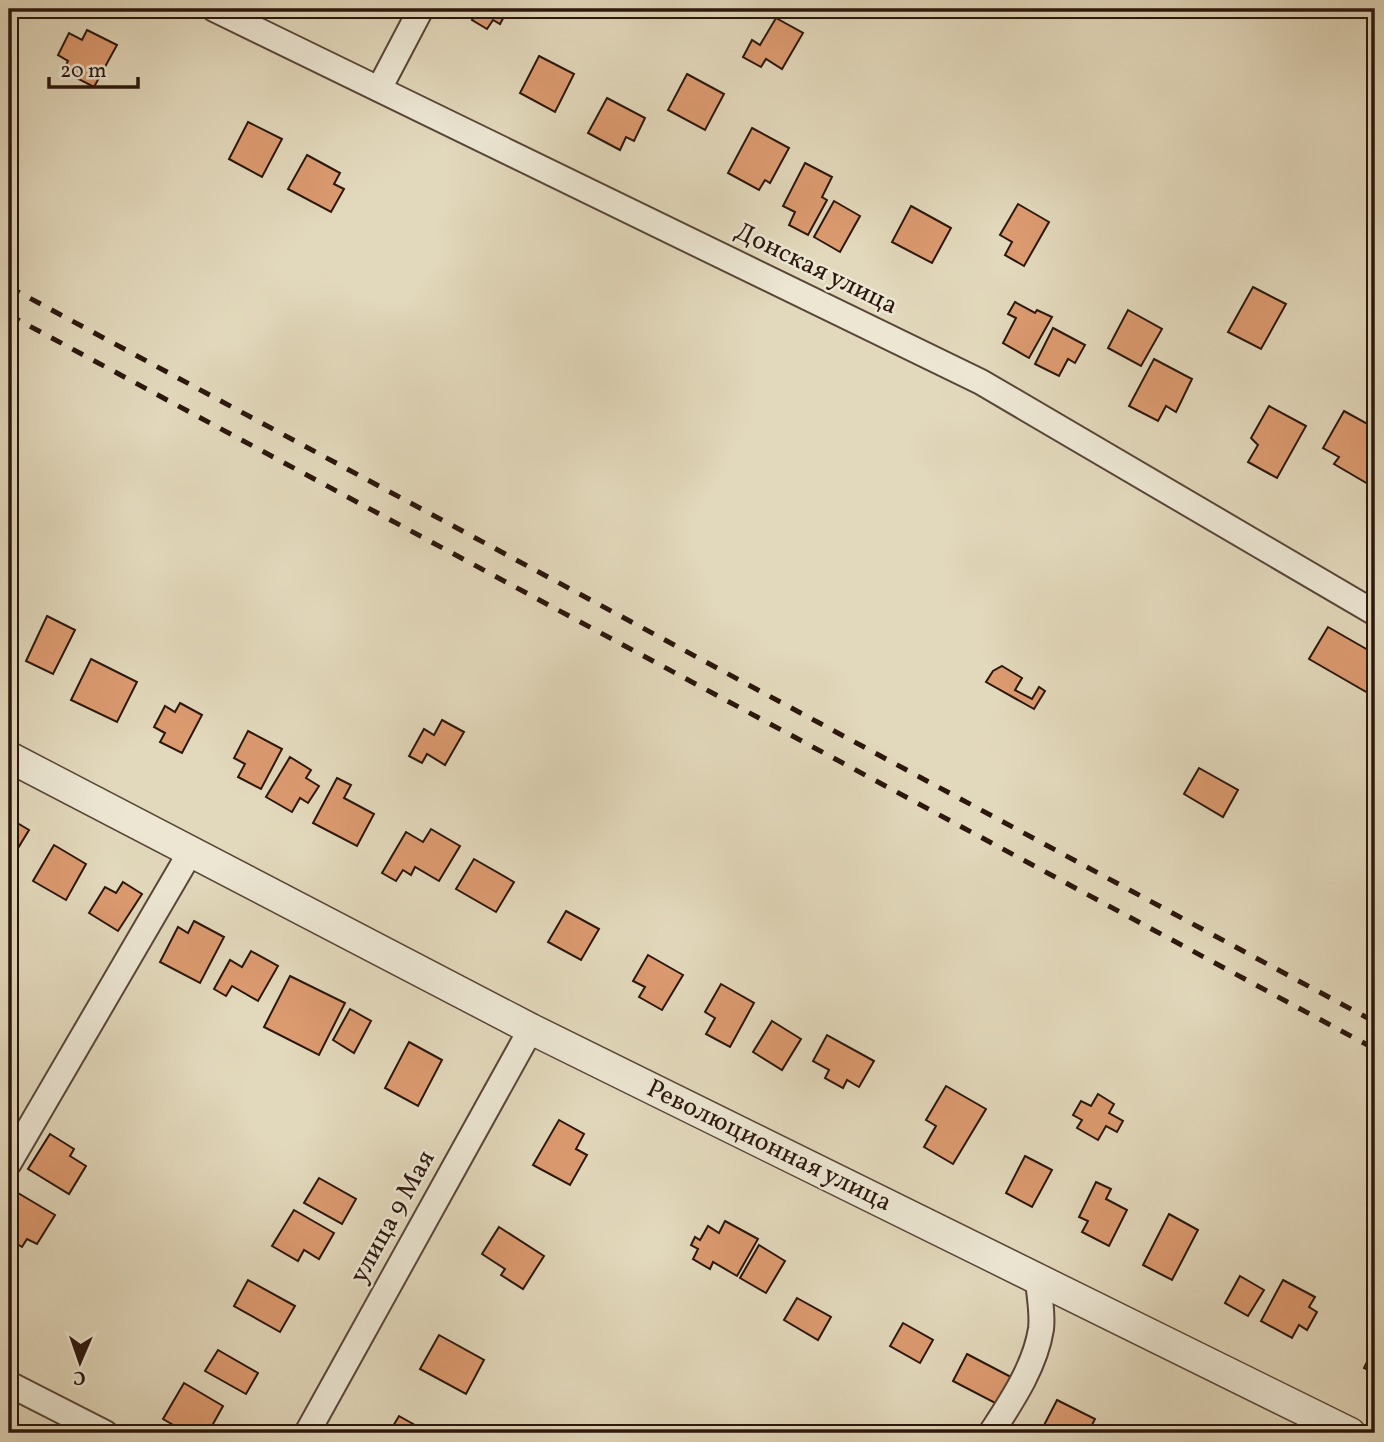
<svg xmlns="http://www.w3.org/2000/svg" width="1384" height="1442" font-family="Vollkorn,serif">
<rect width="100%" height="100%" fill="#e2d8bb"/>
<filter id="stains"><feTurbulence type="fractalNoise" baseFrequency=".00286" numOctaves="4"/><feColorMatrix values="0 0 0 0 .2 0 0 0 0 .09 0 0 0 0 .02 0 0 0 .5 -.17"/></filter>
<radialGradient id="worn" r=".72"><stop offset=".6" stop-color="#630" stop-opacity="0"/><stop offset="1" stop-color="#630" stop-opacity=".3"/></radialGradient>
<g fill="#dc9a6f" stroke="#2b160d" stroke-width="2">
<path d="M9,9H20L9,33Z"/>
<path d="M466,9H508L500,24L493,20L487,29L472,20L476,15Z"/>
<path d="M776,18L803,33L782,69L766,59L761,67L743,57L752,40L760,45Z"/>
<path d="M87,30L117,45L94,87L63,71L68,61L58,55L69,33L82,40Z"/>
<path d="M539,56L574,74L555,112L520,93Z"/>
<path d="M687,74L724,94L705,130L668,110Z"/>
<path d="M607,98L645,118L634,141L626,137L620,150L588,133Z"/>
<path d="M248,122L282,139L262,177L229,159Z"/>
<path d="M752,128L789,148L770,183L765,180L759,190L728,173Z"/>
<path d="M307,155L340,173L334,184L344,189L331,212L288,189Z"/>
<path d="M805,163L832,177L822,197L827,200L808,235L789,225L795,212L783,206Z"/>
<path d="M834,201L860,216L840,252L814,237Z"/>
<path d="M1018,204L1049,222L1024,266L1005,255L1012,242L1000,235Z"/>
<path d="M911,206L951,228L932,263L892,242Z"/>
<path d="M1253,287L1286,304L1261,349L1228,332Z"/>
<path d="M1015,302L1035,313L1037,310L1052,317L1029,358L1003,343L1016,318L1008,314Z"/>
<path d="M1128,310L1162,329L1141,366L1108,348Z"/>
<path d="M1053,328L1085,345L1075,363L1068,359L1059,376L1035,364Z"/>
<path d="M1154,359L1192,379L1176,412L1166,406L1158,421L1129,406Z"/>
<path d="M1269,406L1306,426L1277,478L1248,462L1258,445L1251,438Z"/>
<path d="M1344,411L1375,428V488L1334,464L1339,457L1323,448Z"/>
<path d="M9,589L18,594L9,613Z"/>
<path d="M47,616L75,630L53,674L26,661Z"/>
<path d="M1328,627L1375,654V697L1309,659Z"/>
<path d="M91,659L137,682L117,722L71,700Z"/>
<path d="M1002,666L1022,678L1015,690L1032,699L1039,687L1045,691L1034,709L986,682L993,671Z"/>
<path d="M180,703L202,715L182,753L160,742L165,733L154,727L165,706L175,712Z"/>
<path d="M442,720L464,732L445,765L427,754L422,763L409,756L424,729L434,735Z"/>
<path d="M248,731L282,749L261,789L238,777L245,764L234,758Z"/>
<path d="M290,757L311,770L306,778L319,786L308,803L300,798L292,812L266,797Z"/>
<path d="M1199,768L1238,790L1223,817L1184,794Z"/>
<path d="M337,778L351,785L344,798L374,814L357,846L313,823Z"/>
<path d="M9,818L29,830L9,863Z"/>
<path d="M431,829L460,846L439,881L415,867L411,875L403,870L396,881L382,873L406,832L423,842Z"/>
<path d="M54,845L86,864L66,900L33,881Z"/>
<path d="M474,859L514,882L496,912L456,889Z"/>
<path d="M123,882L142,894L118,931L89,913L105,887L116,893Z"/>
<path d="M566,911L599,929L581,960L548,942Z"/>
<path d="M194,921L224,937L200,983L160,962L178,927L188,933Z"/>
<path d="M251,951L278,966L258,1001L232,986L226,996L214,989L230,960L242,967Z"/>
<path d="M648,955L683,975L662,1010L639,997L645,987L633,981Z"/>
<path d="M290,976L345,1003L319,1055L264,1027Z"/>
<path d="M721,984L754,1003L730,1047L706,1034L715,1018L705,1012Z"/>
<path d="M350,1009L371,1021L354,1053L333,1040Z"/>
<path d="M772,1021L801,1039L782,1070L753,1052Z"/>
<path d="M827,1035L874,1061L859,1087L847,1080L843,1088L825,1078L829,1070L813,1061Z"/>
<path d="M409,1042L442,1060L418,1106L385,1088Z"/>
<path d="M946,1086L986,1109L953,1164L924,1147L936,1126L926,1120Z"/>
<path d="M1098,1094L1114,1104L1109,1113L1123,1121L1117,1132L1106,1126L1098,1140L1077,1128L1082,1120L1073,1115L1081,1101L1091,1106Z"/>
<path d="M559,1120L584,1134L576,1149L587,1155L570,1185L533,1165Z"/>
<path d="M50,1134L74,1149L70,1156L86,1166L69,1194L28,1169Z"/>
<path d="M1025,1156L1052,1170L1032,1207L1006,1193Z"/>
<path d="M319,1178L356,1199L342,1224L304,1203Z"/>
<path d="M1096,1182L1111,1189L1106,1199L1127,1210L1109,1246L1082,1232L1088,1221L1079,1217Z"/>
<path d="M18,1193L55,1215L37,1244L27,1239L22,1247L9,1239L14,1229L9,1226V1210Z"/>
<path d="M294,1210L334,1233L319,1259L304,1250L298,1261L272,1246Z"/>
<path d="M1169,1214L1198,1230L1172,1280L1143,1265Z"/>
<path d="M725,1221L758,1239L737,1276L713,1262L710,1269L693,1259L698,1249L691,1245L695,1237L700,1240L708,1226L719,1233Z"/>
<path d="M499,1227L544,1256L523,1289L501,1275L505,1269L482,1254Z"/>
<path d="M759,1245L785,1261L766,1293L740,1278Z"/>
<path d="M1240,1276L1264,1290L1248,1316L1225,1303Z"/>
<path d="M248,1280L295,1306L280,1332L234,1306Z"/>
<path d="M1283,1280L1315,1297L1309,1307L1317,1312L1307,1330L1299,1325L1292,1338L1261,1321Z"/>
<path d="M797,1298L831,1317L818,1340L784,1320Z"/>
<path d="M903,1323L933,1340L920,1363L890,1346Z"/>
<path d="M439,1335L484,1360L466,1394L420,1369Z"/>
<path d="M1375,1346V1385L1370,1382L1375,1373L1364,1368Z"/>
<path d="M218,1350L258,1373L246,1394L205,1371Z"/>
<path d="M967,1354L1011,1377L997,1404L953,1381Z"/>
<path d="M184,1383L223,1406L208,1433H187L163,1419Z"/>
<path d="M1057,1400L1095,1419L1088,1433H1040Z"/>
<path d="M399,1416L429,1433H389Z"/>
</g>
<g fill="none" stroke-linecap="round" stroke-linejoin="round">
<defs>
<g id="minor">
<path d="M214,9L981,382L1375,613"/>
<path d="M379,89L421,9"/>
<path d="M9,1163L191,851"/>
<path d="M9,1384L105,1433"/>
<path d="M307,1433L531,1029"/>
<path d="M991,1433C1011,1402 1035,1367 1041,1329C1043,1313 1039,1295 1038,1279"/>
</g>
<path id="tertiary" d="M9,757L531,1029L1350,1433"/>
</defs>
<use href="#minor" stroke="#594638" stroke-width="28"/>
<use href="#tertiary" stroke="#594638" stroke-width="33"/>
<use href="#minor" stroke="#ece6d3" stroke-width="24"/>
<use href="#tertiary" stroke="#ece6d3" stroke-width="30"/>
<g stroke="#2b160d" stroke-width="5" stroke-dasharray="12 12" stroke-linecap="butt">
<path d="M9,287L1375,1022"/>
<path d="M9,315L1375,1049"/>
</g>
</g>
<g text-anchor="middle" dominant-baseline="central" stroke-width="5" stroke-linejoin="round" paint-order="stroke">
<g font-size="26" fill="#2b160d" stroke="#ece6d3">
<text transform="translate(816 269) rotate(26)">Донская улица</text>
<text transform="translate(769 1146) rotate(26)">Революционная улица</text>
<text transform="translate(393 1217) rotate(-61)">улица 9 Мая</text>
</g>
</g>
<rect width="1384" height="1442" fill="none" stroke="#e2d8bb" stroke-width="35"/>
<rect x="10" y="10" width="1363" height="1421" fill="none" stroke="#2b160d" stroke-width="3.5"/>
<rect x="18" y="18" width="1349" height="1407" fill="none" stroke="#2b160d" stroke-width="2"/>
<g transform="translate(80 1362) rotate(182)" stroke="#ece6d3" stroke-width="5" paint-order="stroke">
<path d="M0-5L12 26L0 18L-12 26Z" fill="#2b160d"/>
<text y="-10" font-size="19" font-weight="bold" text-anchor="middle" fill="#2b160d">С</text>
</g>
<path d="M49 77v10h89v-10" fill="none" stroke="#2b160d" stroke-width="3.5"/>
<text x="60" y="77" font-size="21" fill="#2b160d" stroke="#ece6d3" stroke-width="5" paint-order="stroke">20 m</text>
<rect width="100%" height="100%" filter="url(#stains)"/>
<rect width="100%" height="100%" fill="url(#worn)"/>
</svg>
